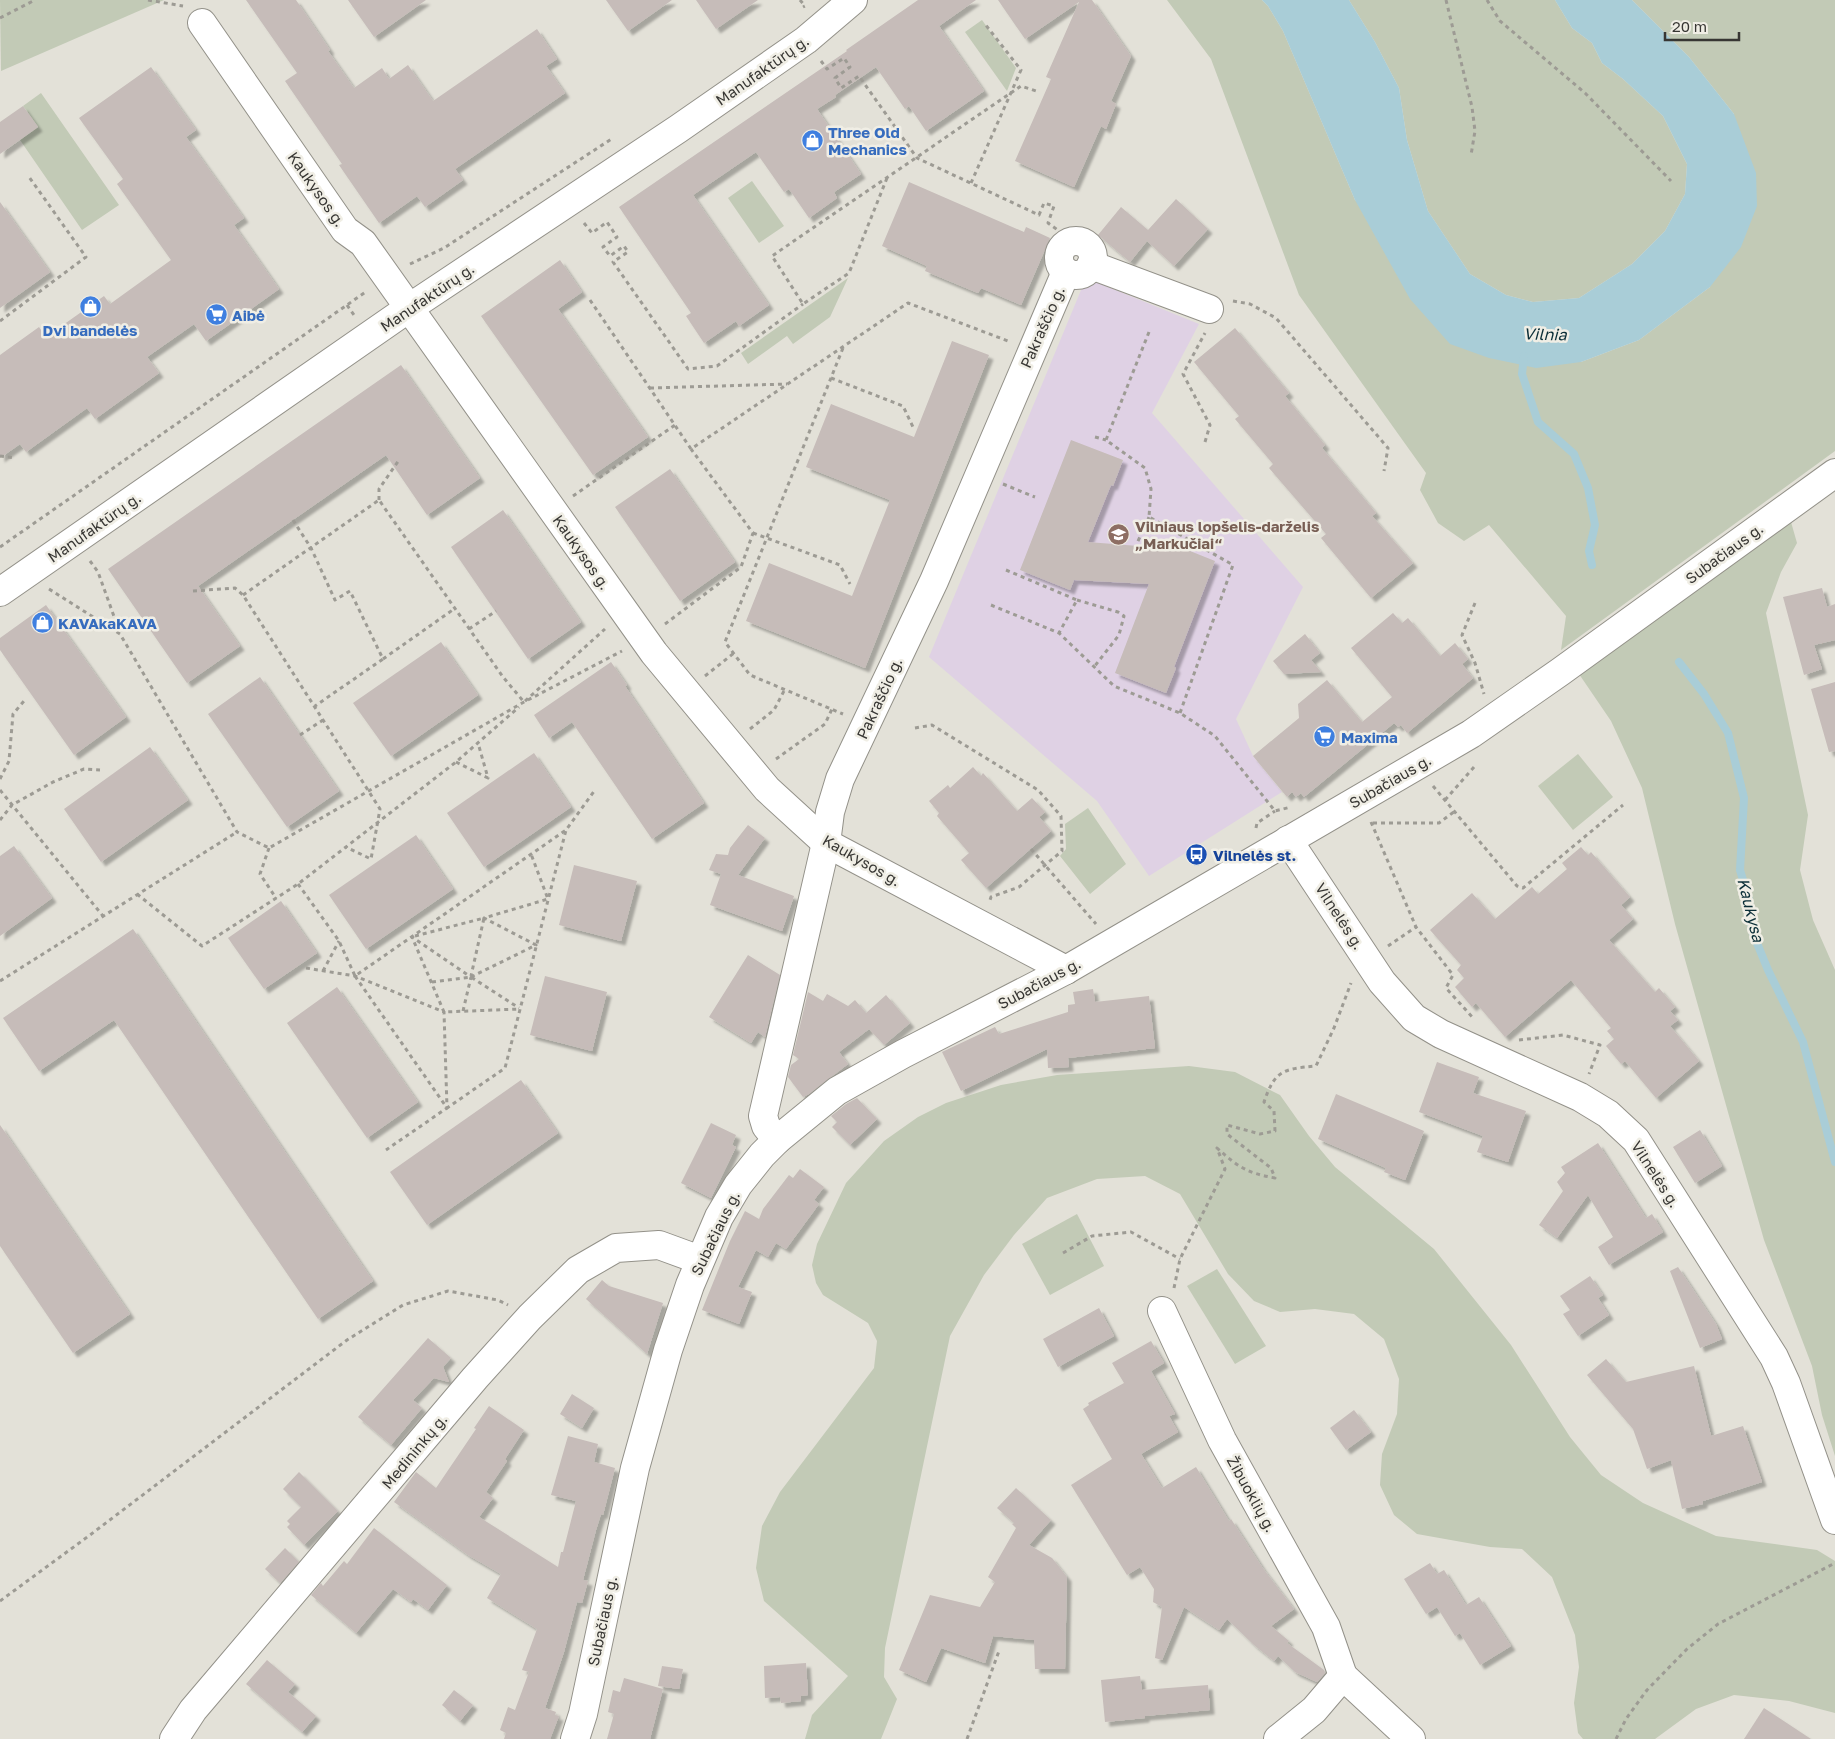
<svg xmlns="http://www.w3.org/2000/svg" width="1835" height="1739" font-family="'Golos Text',sans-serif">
<defs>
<filter id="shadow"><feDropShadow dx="4.5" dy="4.5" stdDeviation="1" flood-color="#0004"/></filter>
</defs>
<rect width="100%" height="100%" fill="#e3e1d8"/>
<path fill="#dfd1e4" d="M1086,278L1199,324L1152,413L1303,587L1236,719L1253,756L1282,792L1149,876L1097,801L929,657Z"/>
<g fill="#c2cab6">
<path d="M0,0H164L1,71Z"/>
<path d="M1167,0H1262L1268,6L1283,31L1355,200L1581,362L1639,340L1710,287L1734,114L1689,57L1632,0H1835V451L1561,650L1566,616L1489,525L1464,541L1438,523L1420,490L1426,473L1299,295L1211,59Z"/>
<path d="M1349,0H1555L1572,28L1592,43L1602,63L1623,79L1663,116L1687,164L1685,194L1665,231L1632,264L1579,298L1533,302L1506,295L1470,274L1428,211L1407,140L1399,88L1375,42Z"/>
<path d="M982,20L1016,68L1007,91L965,32Z"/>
<path d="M41,93L119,205L82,230L20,140L38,127L23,106Z"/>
<path d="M752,181L784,226L759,243L728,198Z"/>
<path d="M848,278L830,317L793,344L787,336L748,364L741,353Z"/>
<path d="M1791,522L1797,543L1781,572L1766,613L1808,815L1800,870L1813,920L1835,970V1456L1822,1415L1812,1366L1764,1240L1675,924L1642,788L1611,721L1579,674Z"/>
<path d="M1578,754L1613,797L1573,830L1538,786Z"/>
<path d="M1088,808L1126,864L1090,894L1060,856L1066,849L1065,824Z"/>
<path d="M1189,1066L1235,1072L1280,1095L1309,1136L1335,1167L1434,1249L1511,1345L1570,1437L1601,1475L1643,1503L1716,1536L1817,1550L1835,1561V1713L1789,1701L1734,1695L1696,1709L1655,1739H1583L1578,1733L1574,1703L1579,1667L1575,1635L1552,1577L1522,1549L1490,1547L1417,1534L1394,1515L1380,1485L1382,1454L1397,1414L1399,1379L1384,1339L1354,1314L1315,1309L1280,1312L1254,1301L1228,1274L1180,1194L1145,1176L1097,1179L1047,1198L1014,1235L984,1275L950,1336L885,1648L884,1677L897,1699L881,1739H805L812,1715L848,1676L764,1601L756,1568L762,1526L780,1492L874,1368L877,1341L868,1323L823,1295L816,1283L812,1265L817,1244L846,1183L884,1141L918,1117L946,1103L1001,1085L1057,1075Z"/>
<path d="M1077,1214L1104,1266L1050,1295L1022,1244Z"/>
<path d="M1217,1269L1266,1346L1235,1364L1187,1286Z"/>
</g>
<path fill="#a9cdd7" d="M1262,0H1349L1375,42L1399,88L1407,140L1428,211L1470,274L1506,295L1533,302L1579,298L1632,264L1665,231L1685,194L1687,164L1663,116L1623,79L1602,63L1592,43L1572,28L1555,0H1632L1689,57L1734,114L1756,173L1757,206L1741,247L1710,287L1639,340L1581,362L1536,368L1489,358L1450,344L1410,299L1355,200L1283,31L1268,6Z"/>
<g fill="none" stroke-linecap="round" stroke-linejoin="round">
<g stroke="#a9cdd7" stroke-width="8">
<path d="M1524,356L1522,374L1538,422L1574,454L1588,488L1595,525L1589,551L1592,565"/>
<path d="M1679,662L1704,694L1728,733L1744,798L1740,870L1749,900L1752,931L1768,970L1803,1042L1835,1162"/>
</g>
</g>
<g fill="#c6bcb9" filter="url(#shadow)">
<path d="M246,0H296L330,50L328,51L354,88L382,68L389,79L408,65L433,101L537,29L557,59L546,66L565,93L455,169L463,180L425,207L417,196L379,223L339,165L342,164L285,81L297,73Z"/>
<path d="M348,0H426L374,37Z"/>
<path d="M606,0H672L628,31Z"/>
<path d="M696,0H758L716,29Z"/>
<path d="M918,0H976L939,26L984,91L926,131L909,106L905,109L876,67L835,95L836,97L817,109L861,174L834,192L837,198L809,218L789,189L784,192L756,152L693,195L769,305L739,326L736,321L704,343L686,316L691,313L619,207L847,51L846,50Z"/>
<path d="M998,0H1092L1131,56L1111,101L1116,104L1106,129L1101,126L1074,187L1015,161L1051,79L1046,77L1079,2L1025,39Z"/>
<path d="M151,67L196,130L186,137L244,218L234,225L279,289L206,341L194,324L147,357L159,373L95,419L87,408L26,452L20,444L0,458V355L39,327L46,337L104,296L110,304L171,260L117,184L123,179L79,118Z"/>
<path d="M23,106L38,127L0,154V122Z"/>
<path d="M909,182L1024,232L1026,227L1050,238L1021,305L981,288L978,293L925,271L927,266L882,246Z"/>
<path d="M1176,199L1208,229L1174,266L1147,241L1130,262L1098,235L1121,207L1148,230Z"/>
<path d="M0,202L50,272L0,308Z"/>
<path d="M560,260L582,292L558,309L648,437L593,475L481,316Z"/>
<path d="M1235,328L1289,393L1285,396L1325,445L1322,448L1376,513L1372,516L1413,563L1371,598L1321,538L1326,534L1269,468L1273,464L1235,419L1239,416L1194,362Z"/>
<path d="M952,341L989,355L865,668L746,621L769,563L852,596L890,500L806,467L831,404L914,437Z"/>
<path d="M401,365L480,478L427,515L386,455L198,586L240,646L187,683L108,569Z"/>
<path d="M1071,440L1123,460L1113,486L1111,485L1088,542L1163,548L1165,541L1215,561L1174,667L1176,668L1166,693L1115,673L1149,584L1074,580L1070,590L1020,570Z"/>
<path d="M670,469L735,562L680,601L615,507Z"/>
<path d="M503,510L581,622L528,659L451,547Z"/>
<path d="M1822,588L1827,607L1835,604V640L1814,645L1822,669L1804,675L1783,597Z"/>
<path d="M46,605L126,717L74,755L0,650V638Z"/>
<path d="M1393,613L1402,623L1408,618L1440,656L1455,643L1468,659L1462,664L1473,678L1407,733L1401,725L1398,727L1394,723L1304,797L1301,793L1296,797L1292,792L1287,797L1253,756L1299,718L1298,704L1327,680L1362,722L1392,697L1351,648Z"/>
<path d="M1305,634L1320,653L1311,660L1321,672L1284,674L1273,661Z"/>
<path d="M441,642L478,695L391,756L353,703Z"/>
<path d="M611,662L627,685L625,686L704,803L652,839L572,722L549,738L534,715Z"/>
<path d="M260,677L339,791L287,827L208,714Z"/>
<path d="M1835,682V751L1829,752L1811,689Z"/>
<path d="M150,747L188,800L101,862L64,809Z"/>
<path d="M534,753L571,807L484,867L447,813Z"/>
<path d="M973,767L981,776L983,773L1017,811L1032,798L1045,812L1039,817L1051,831L986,888L961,860L969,853L937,816L939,813L929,801L948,785L950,788Z"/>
<path d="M748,825L765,838L738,875L794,896L782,931L710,905L721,874L709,870L716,854L728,855L730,848Z"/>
<path d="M416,835L453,889L366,949L329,895Z"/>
<path d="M14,846L52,898L0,936V856Z"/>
<path d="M1581,847L1588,855L1591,852L1630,897L1621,905L1633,919L1609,940L1655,992L1659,988L1675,1007L1670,1011L1678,1020L1670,1026L1699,1061L1656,1098L1625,1061L1621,1064L1606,1046L1614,1039L1607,1031L1611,1028L1571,980L1505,1037L1476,1003L1472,1007L1455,987L1464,978L1457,970L1461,965L1430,930L1472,893L1495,919L1532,887L1538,894L1567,869L1562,863Z"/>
<path d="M574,865L637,881L621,941L559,925Z"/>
<path d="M281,901L317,953L264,989L228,938Z"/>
<path d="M133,929L373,1281L318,1319L114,1020L39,1071L3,1018Z"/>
<path d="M748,955L780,975L765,1037L758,1032L751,1043L709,1017Z"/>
<path d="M545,976L607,992L592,1051L530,1035Z"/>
<path d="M337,987L418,1102L367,1138L287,1023Z"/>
<path d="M1093,989L1095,1002L1149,996L1155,1048L1068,1058L1069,1067L1048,1068L1047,1049L961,1091L942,1052L995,1027L999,1034L1068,1012V1005L1075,1004L1073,992Z"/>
<path d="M808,992L823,1001L827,994L848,1006L855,1000L866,1013L886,995L910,1023L884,1045L869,1029L839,1052L848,1064L809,1094L803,1097L788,1077L791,1065L799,1059L793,1055Z"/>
<path d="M1437,1062L1479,1077L1473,1093L1526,1111L1508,1162L1477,1152L1483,1136L1419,1112Z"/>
<path d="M521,1080L558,1133L427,1225L390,1172Z"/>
<path d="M1336,1094L1424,1131L1405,1180L1384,1172L1386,1168L1318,1139Z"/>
<path d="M857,1098L877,1119L850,1145L832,1127L837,1122L831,1116L846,1104Z"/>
<path d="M711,1123L736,1135L732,1145L736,1147L711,1198L681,1183Z"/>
<path d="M0,1125L130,1314L73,1353L0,1246Z"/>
<path d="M1700,1130L1722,1166L1695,1183L1673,1147Z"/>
<path d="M1598,1143L1646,1218L1652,1214L1663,1232L1609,1265L1598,1247L1613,1237L1588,1195L1557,1238L1539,1225L1563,1191L1557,1182L1565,1173L1561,1167Z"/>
<path d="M800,1169L824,1187L814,1200L819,1204L786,1249L776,1243L768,1257L756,1250L738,1287L752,1292L739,1324L702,1310L730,1241L745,1211L759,1219L763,1209L789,1175L793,1178Z"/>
<path d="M1678,1267L1716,1324L1722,1339L1700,1348L1670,1271Z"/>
<path d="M1590,1276L1603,1295L1598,1298L1609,1315L1578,1336L1563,1314L1570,1310L1560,1296Z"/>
<path d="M602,1280L609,1286L663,1303L647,1354L586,1299Z"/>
<path d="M1099,1308L1114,1336L1058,1367L1043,1339Z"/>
<path d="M428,1338L451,1358L443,1367L449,1382L434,1378L413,1400L422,1408L391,1445L358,1417Z"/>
<path d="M1151,1341L1164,1363L1151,1371L1175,1414L1169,1416L1178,1432L1141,1454L1162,1488L1196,1467L1229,1521L1231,1519L1262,1567L1294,1609L1271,1626L1289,1641L1287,1643L1324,1670L1325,1673L1317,1682L1295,1672L1278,1656L1274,1661L1254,1645L1227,1619L1219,1630L1184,1607L1162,1660L1155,1658L1162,1607L1153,1602L1154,1589L1140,1567L1127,1575L1071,1485L1112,1459L1083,1409L1089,1405L1088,1403L1124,1383L1112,1363Z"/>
<path d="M1606,1359L1626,1382L1694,1366L1711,1436L1743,1426L1762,1482L1703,1501V1504L1682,1509L1671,1460L1647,1469L1633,1429L1587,1375Z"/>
<path d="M572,1394L594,1408L582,1428L560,1414Z"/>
<path d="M489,1406L524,1430L505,1459L507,1461L486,1492L493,1498L479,1517L558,1567L561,1552H563L576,1501L551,1495L568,1436L598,1444L594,1462L615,1468L603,1515L601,1514L596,1530L583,1580L588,1581L582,1603L577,1602L564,1652L545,1708L556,1712L555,1715L559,1716L550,1739H504L506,1733L500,1730L508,1707L515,1710L529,1672L522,1670L537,1629L487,1598L501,1574L468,1555L394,1502L416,1472L436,1488L476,1429L474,1428Z"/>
<path d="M1354,1410L1371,1432L1346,1450L1330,1428Z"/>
<path d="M299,1472L338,1511L304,1545L287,1527L290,1524L287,1521L301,1507L283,1489Z"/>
<path d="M1016,1488L1051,1520L1029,1545L1052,1558L1067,1577L1065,1669H1035L1034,1640L993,1636L985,1663L941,1648L926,1682L899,1670L930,1595L980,1607L995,1582L988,1577L1016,1528L1012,1524L1014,1523L997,1508Z"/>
<path d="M374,1528L447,1585L428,1610L413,1599L411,1602L393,1589L356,1633L311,1595L321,1583L323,1586L344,1561L347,1564Z"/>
<path d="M285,1548L299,1562L280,1583L265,1569Z"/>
<path d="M1430,1563L1437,1574L1444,1570L1466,1605L1479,1597L1511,1646L1480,1665L1460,1633L1455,1636L1437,1607L1426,1614L1404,1579Z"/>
<path d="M267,1660L295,1684L288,1692L316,1716L302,1732L246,1684Z"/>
<path d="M806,1663L808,1695L801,1696V1701L781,1703L780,1697L765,1698L764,1666Z"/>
<path d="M662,1666L683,1669L679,1689L658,1686Z"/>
<path d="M1140,1676L1142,1690L1208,1685L1210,1710L1145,1716V1718L1105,1722L1101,1680Z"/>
<path d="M624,1678L663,1689L650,1739H607L614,1714L608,1712L613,1690L620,1692Z"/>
<path d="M454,1690L473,1705L460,1721L442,1705Z"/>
<path d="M1764,1708L1811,1739H1744Z"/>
</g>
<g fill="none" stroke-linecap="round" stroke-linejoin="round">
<defs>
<g id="minor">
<path d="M202,23L345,230L363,243L654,653L767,789L826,843L1066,970"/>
<circle cx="1076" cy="258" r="17"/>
<path d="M1091,265L1209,309"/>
<path d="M0,592L409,308L678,129L806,40L853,0"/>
<path d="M1288,840L1382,982L1414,1018L1441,1034L1580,1097L1608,1114L1636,1140L1774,1357L1786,1383L1835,1520"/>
<path d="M777,1140L766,1126L763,1116L826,843L830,812L840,779L934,581L1066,272"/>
<path d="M1162,1311L1222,1440L1326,1627L1343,1676"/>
<path d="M174,1739L193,1710L475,1378L530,1317L578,1270L616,1248L659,1245L700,1260"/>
<path d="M575,1739L583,1714L635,1468L668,1350L690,1285L719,1217L738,1185L762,1155L777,1140L837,1091L903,1054L1066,970L1471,734L1560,672L1835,473"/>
<path d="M1278,1739L1314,1710L1343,1676L1411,1739"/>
</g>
</defs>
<use href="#minor" stroke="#939189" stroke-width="30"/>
<g stroke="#9d9b94" stroke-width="3" stroke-dasharray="4 4" stroke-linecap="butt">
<path d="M148,0L183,6"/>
<path d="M800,0L805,6L803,7"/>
<path d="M1446,0L1472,107L1475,131L1471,155"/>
<path d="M1487,0L1500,21L1585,93L1671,181"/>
<path d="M0,18L35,0"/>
<path d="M821,61L827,69L844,58L850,67L835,78L841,88L859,76L917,158L1039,215L1044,203L1054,206L1048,223L1059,231L1066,243"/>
<path d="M887,178L849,273L803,304L772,256L1021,86L1039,92"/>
<path d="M971,183L1021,70L985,24"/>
<path d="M584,223L592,233L607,222L617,237L603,247L610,256L624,246L628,252L613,262L688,369L717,366L803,304"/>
<path d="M410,264L444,248L613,138"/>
<path d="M590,300L691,449L908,303L1008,341"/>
<path d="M1233,301L1250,304L1276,318L1388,448L1384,471"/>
<path d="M347,305L354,315"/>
<path d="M0,321L86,257L29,177"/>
<path d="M1149,332L1106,440L1145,468L1151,489L1149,517L1233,565L1180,713"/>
<path d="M843,348L725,642L750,675L843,714"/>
<path d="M831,378L903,406L913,427"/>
<path d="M650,388L787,384"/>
<path d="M1095,437L1106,440"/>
<path d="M1205,442L1210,425L1183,374L1205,333"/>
<path d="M0,456L15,458"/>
<path d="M1003,484L1035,497"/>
<path d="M573,496L675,425"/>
<path d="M379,500V489L399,460"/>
<path d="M293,520L311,548L335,600L350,591L383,659L315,706"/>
<path d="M753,533L840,565L850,584"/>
<path d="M1138,541L1149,517"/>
<path d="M0,547L367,291"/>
<path d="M90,561L98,572L120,633"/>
<path d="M1006,570L1077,600L1059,633"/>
<path d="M49,589L120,634L237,832L269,848L524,702L622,651"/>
<path d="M193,591L235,588L243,595L380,809L371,859L346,847"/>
<path d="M243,595L379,500L503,677L524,702L605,629"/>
<path d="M1077,600L1118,612L1124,616L1119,635L1094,667"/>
<path d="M1475,603L1462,635L1475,663L1484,694"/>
<path d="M991,605L1059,633L1114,686L1180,713L1215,736L1275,811L1291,807"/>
<path d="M665,624L741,567L753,533L691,449"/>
<path d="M469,629L496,611"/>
<path d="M383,659L454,609"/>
<path d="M705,676L734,653"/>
<path d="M915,728L932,725L1038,790L1061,816L1062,851L1019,887L991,897L990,900"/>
<path d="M750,729L774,710L785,689"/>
<path d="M300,735L323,720"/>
<path d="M776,759L825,724L832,709"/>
<path d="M456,762L488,778L478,743"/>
<path d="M0,779L9,761L13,714L24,701"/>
<path d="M1433,786L1517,886L1523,888L1623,805"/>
<path d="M0,790L103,916"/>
<path d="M1445,800L1474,767"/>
<path d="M0,820L12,805L53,782L84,769L100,770"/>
<path d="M1371,822L1416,927L1453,975L1446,988L1474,1019"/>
<path d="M1373,823H1439L1455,811"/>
<path d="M1256,828L1257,823L1275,811"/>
<path d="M269,848L260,874L276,898"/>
<path d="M1031,849L1096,924"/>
<path d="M298,884L339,941L355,976L566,830L595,790"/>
<path d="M137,894L202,946L298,884L456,762L519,707"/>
<path d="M415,936L484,918L471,976"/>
<path d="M1388,946L1416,927"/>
<path d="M306,968L355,976L444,1012L447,1108L386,1150"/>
<path d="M323,971L339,941"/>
<path d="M355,976L447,1108L505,1068L566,830"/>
<path d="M471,977L536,945L484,918L548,899L531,854"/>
<path d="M0,981L237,832"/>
<path d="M432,982L471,977L519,1008"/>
<path d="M463,1011L471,977L412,937L444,1012L520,1009"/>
<path d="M1519,1040L1563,1035L1600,1045L1589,1074"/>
<path d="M1063,1253L1092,1236L1131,1232L1180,1259"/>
<path d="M1174,1288L1180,1259L1225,1169L1217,1148C1238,1167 1247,1173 1275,1178L1271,1168L1227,1134V1125L1260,1134L1275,1131L1274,1111L1264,1102C1275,1070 1283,1069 1316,1066L1334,1028L1351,983"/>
<path d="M0,1601L90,1535L347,1340L403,1305L448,1291L498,1300L508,1305"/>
<path d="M967,1739L999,1651"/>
<path d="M1616,1739L1626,1719L1647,1690L1687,1649L1718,1624L1835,1563"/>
</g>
<use href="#minor" stroke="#fff" stroke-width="28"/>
</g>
<defs>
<symbol id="shop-disc" viewBox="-11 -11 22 22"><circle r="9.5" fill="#3f7fe0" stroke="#f0eee5"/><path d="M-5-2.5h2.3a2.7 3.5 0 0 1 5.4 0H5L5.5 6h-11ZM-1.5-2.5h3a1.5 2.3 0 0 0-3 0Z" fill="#fff"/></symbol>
<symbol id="supermarket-disc" viewBox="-11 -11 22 22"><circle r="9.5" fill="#3f7fe0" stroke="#f0eee5"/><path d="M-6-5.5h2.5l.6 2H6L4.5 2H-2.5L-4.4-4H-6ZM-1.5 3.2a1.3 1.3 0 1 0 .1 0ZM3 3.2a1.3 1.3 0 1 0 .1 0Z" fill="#fff"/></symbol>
<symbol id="school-disc" viewBox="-11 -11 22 22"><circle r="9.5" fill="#8d6e63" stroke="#f0eee5"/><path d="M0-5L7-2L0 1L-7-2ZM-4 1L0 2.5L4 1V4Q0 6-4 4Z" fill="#fff"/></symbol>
<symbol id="bus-disc" viewBox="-11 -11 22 22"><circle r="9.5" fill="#1a4fb4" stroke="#f0eee5"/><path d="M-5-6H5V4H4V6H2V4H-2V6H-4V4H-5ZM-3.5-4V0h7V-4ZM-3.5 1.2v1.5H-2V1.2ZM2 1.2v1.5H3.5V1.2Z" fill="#fff"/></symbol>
</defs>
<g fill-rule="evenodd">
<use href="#shop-disc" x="800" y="128" width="25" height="25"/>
<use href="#shop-disc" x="78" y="294" width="25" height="25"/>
<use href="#supermarket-disc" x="204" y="302" width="25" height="25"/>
<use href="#school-disc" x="1106" y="522" width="25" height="25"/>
<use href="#shop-disc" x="30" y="610" width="25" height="25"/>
<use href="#supermarket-disc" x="1312" y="724" width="25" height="25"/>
<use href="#bus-disc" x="1184" y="842" width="25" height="25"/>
</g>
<g text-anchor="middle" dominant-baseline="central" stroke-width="5" stroke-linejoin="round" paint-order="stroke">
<g font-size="15" fill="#373633" stroke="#f0eee5">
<text transform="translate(762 70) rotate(-35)">Manufaktūrų g.</text>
<text transform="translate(317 189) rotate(55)">Kaukysos g.</text>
<text transform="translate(427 297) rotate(-34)">Manufaktūrų g.</text>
<text transform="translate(1042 327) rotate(-66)">Pakraščio g.</text>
<text transform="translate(94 527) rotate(-35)">Manufaktūrų g.</text>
<text transform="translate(582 552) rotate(55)">Kaukysos g.</text>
<text transform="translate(1724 553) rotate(-36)">Subačiaus g.</text>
<text transform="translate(879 698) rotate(-65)">Pakraščio g.</text>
<text transform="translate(1390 781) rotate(-30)">Subačiaus g.</text>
<text transform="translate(862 860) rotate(30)">Kaukysos g.</text>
<text transform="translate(1340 916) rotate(57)">Vilnelės g.</text>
<text transform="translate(1039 983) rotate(-28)">Subačiaus g.</text>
<text transform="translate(1656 1174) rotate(57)">Vilnelės g.</text>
<text transform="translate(715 1233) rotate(-64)">Subačiaus g.</text>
<text transform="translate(414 1451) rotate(-50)">Medininkų g.</text>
<text transform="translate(1252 1494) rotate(61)">Žibuoklių g.</text>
<text transform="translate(602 1621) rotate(-78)">Subačiaus g.</text>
</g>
<g font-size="15" font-weight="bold" fill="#366cbe" stroke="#f0eee5" text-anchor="start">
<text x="828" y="132">Three Old<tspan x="828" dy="17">Mechanics</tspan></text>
<text x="232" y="315">Aibė</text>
<text x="90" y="330" text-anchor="middle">Dvi bandelės</text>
<text x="58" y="623">KAVAkaKAVA</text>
<text x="1341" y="737">Maxima</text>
</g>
<g font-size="15" font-weight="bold" fill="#785e54" stroke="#f0eee5" text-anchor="start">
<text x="1135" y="526">Vilniaus lopšelis-darželis<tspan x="1135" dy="17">„Markučiai“</tspan></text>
</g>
<g font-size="15" font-weight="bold" fill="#164399" stroke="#f0eee5" text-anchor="start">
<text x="1213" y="855">Vilnelės st.</text>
</g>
<g font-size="16" font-style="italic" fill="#0a2e37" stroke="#f0eee5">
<text transform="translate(1545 334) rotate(1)">Vilnia</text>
<text transform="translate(1751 910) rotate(76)">Kaukysa</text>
</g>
</g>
<path d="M1665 32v8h74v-8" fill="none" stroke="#373633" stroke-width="2.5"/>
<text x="1672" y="32" font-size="15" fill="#373633" stroke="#f0eee5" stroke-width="4" paint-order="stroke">20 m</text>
</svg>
